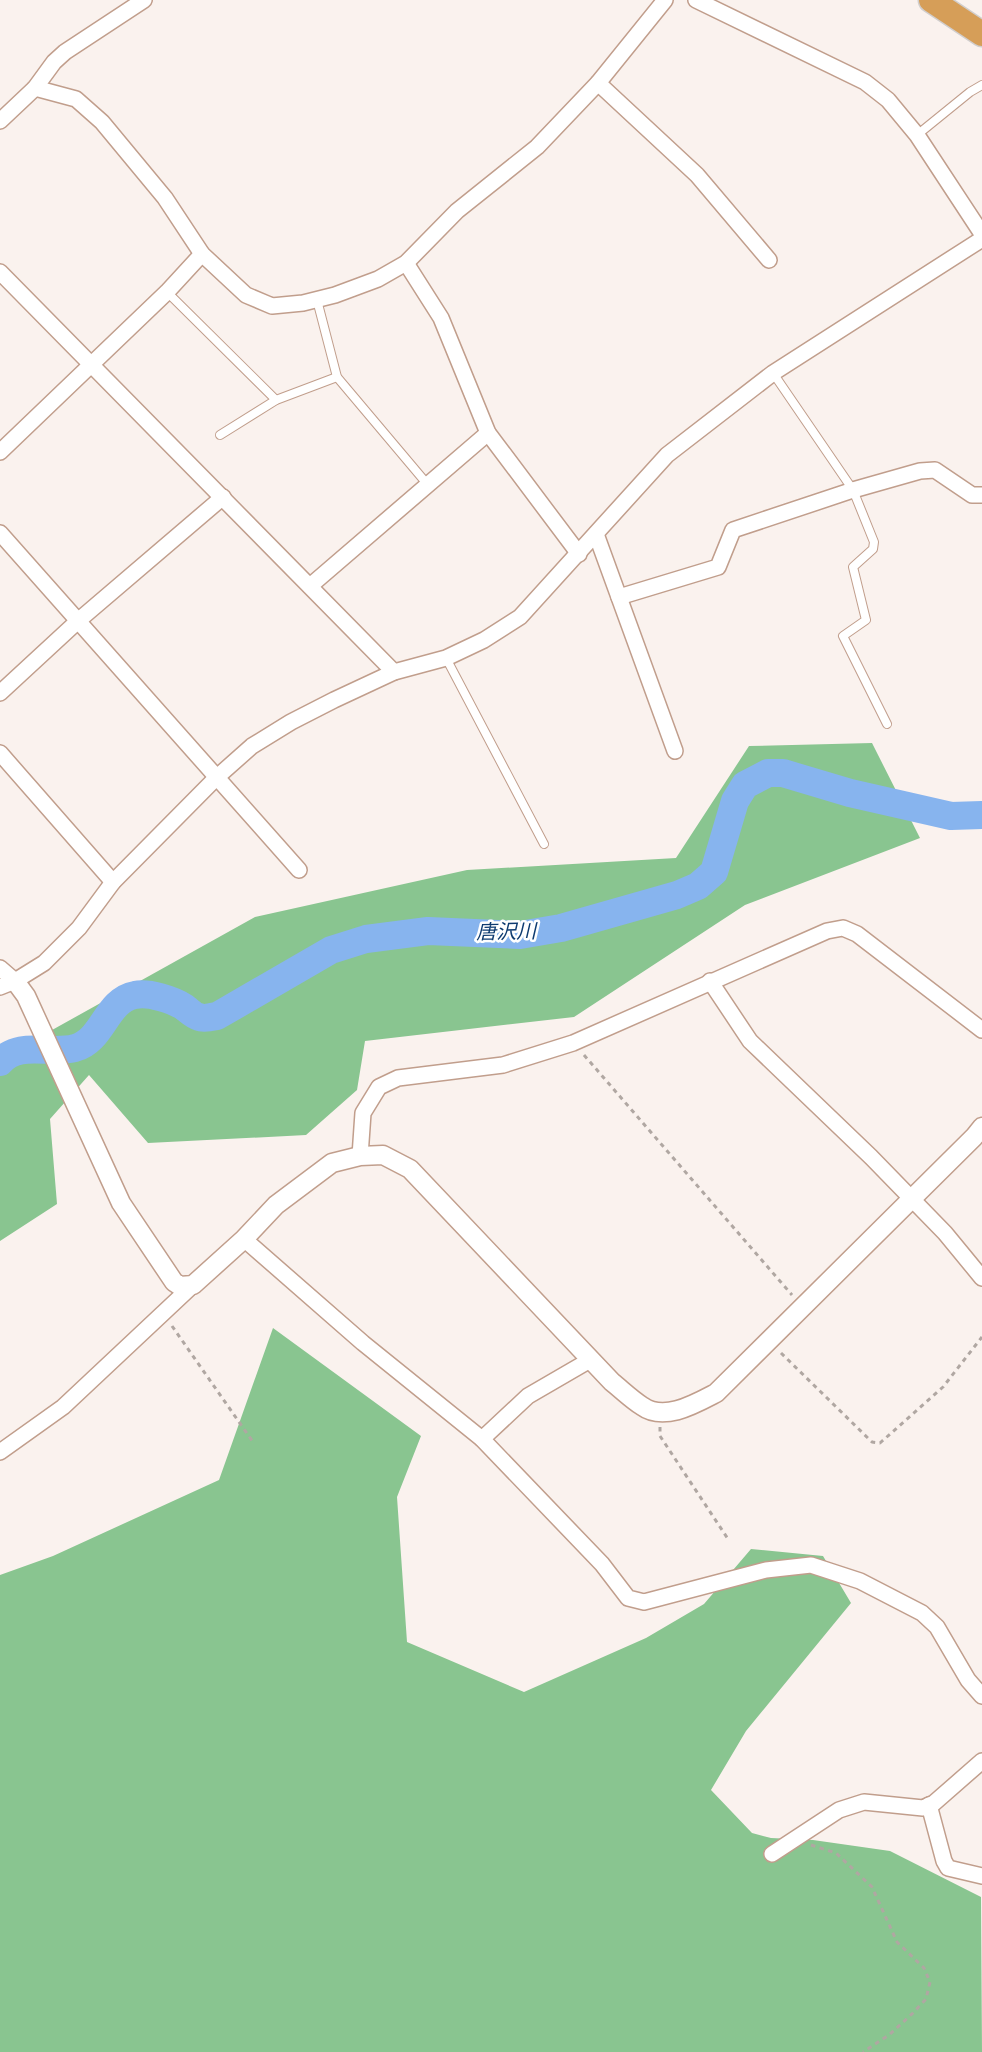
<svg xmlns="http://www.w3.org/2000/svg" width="982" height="2052" font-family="'IBM Plex Sans','Noto Sans JP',sans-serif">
<rect width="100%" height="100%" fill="#faf2ee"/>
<g fill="#89c590">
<path d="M872,743L920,838L745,905L574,1017L365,1041L357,1090L306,1135L148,1143L89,1075L50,1119L57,1204L0,1241V1059L255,917L467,870L676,858L749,746Z"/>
<path d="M273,1328L421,1436L397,1497L407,1642L524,1692L646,1638L704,1604L751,1549L823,1556L851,1603L746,1731L711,1790L752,1833L771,1838L813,1840L890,1851L981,1897L982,2052H0V1575L53,1556L219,1480Z"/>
</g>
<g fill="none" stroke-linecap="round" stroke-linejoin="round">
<path stroke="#87b4ee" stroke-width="28" d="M0,1062C19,1040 50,1055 75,1048C103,1041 106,1000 135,995C149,992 173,1000 184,1007C188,1010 194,1016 199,1017C204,1019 212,1017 217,1016L331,950L366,939L428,931L520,935L561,928L677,895L698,886L714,872L735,801L745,785L768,773H783L850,793L951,816L982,815"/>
<defs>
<g id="service">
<path d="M917,135L970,92L982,85"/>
<path d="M167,292L276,400"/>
<path d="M317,300L337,377L428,485"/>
<path d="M773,373L853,490L874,542L873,549L853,567L866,620L843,636L887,724"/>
<path d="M220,435L276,400L337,377"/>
<path d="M446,658L544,844"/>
</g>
<g id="minor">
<path d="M696,0L865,82L888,100L917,135L982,234"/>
<path d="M598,83L697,175L769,260"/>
<path d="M35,88L76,99L102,122L165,198L202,254L246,295L272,306L303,303L335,295L378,279L406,263L457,211L537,147L598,83L665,0"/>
<path d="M0,121L35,88L54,62L65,52L144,0"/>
<path d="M406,263L441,318L488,433L579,554"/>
<path d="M0,272L394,672"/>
<path d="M0,452L167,292L202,254"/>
<path d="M0,533L299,870"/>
<path d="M596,534L675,751"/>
<path d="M310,586L488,433"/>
<path d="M619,597L718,567L733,530L853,490L920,471L935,470L972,495H982"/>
<path d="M0,693L79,620L223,497"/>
<path d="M0,753L113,882"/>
<path d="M0,968L15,981"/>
<path d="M710,981L750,1041L871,1157L945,1233L982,1278"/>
<path d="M0,987L15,981L44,963L79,928L113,882L216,778L252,746L291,722L334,700L394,672L446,658L484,640L520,617L667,455L773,373L982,239"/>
<path d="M360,1156L363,1113L379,1087L398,1078L503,1065L573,1043L827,931L843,928L857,934L982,1030"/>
<path d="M244,1239L363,1343L482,1439L602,1564L628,1598L644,1602L766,1570L811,1565L860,1581L922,1613L937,1627L968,1680L982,1696"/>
<path d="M482,1439L528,1396L590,1360"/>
<path d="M0,1452L63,1407L193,1285"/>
<path d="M929,1805L944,1861L948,1868L982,1876"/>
<path d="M772,1854L839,1810L864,1802L923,1808L934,1803L982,1761"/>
</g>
<path id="tertiary" d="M15,981L26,996L121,1203L174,1282L180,1286L193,1285L244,1239L276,1205L332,1163L360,1156L383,1155L410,1169L612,1382C622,1390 631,1399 642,1406C664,1422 695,1404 716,1393L974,1137L982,1127"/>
<path id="trunk" d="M931,0L982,34"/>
</defs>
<use href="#service" stroke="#c19e8c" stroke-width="10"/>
<use href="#minor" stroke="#c19e8c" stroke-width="18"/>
<use href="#tertiary" stroke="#c19e8c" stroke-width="21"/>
<use href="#trunk" stroke="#d1cecd" stroke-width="27"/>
<g stroke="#b0a7a2" stroke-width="3" stroke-dasharray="4.5 4.5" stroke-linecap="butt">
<path d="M584,1055L792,1295"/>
<path d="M172,1326L253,1442"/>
<path d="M781,1353L872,1442L880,1443L943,1387L982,1337"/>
<path d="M660,1427V1436L728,1539"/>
<path d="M811,1845L836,1853L872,1887L897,1942L924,1968L930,1982L926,1999L913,2013L889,2035L863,2052"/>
</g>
<use href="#service" stroke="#fff" stroke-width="8"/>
<use href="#minor" stroke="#fff" stroke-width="15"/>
<use href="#tertiary" stroke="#fff" stroke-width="18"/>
<use href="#trunk" stroke="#d69e58" stroke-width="24"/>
</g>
<g text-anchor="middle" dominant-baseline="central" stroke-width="5" stroke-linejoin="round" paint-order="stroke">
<g font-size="20" font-style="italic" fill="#0e3b70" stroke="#fff">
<text transform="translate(506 931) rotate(-1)">唐沢川</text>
</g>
</g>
</svg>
